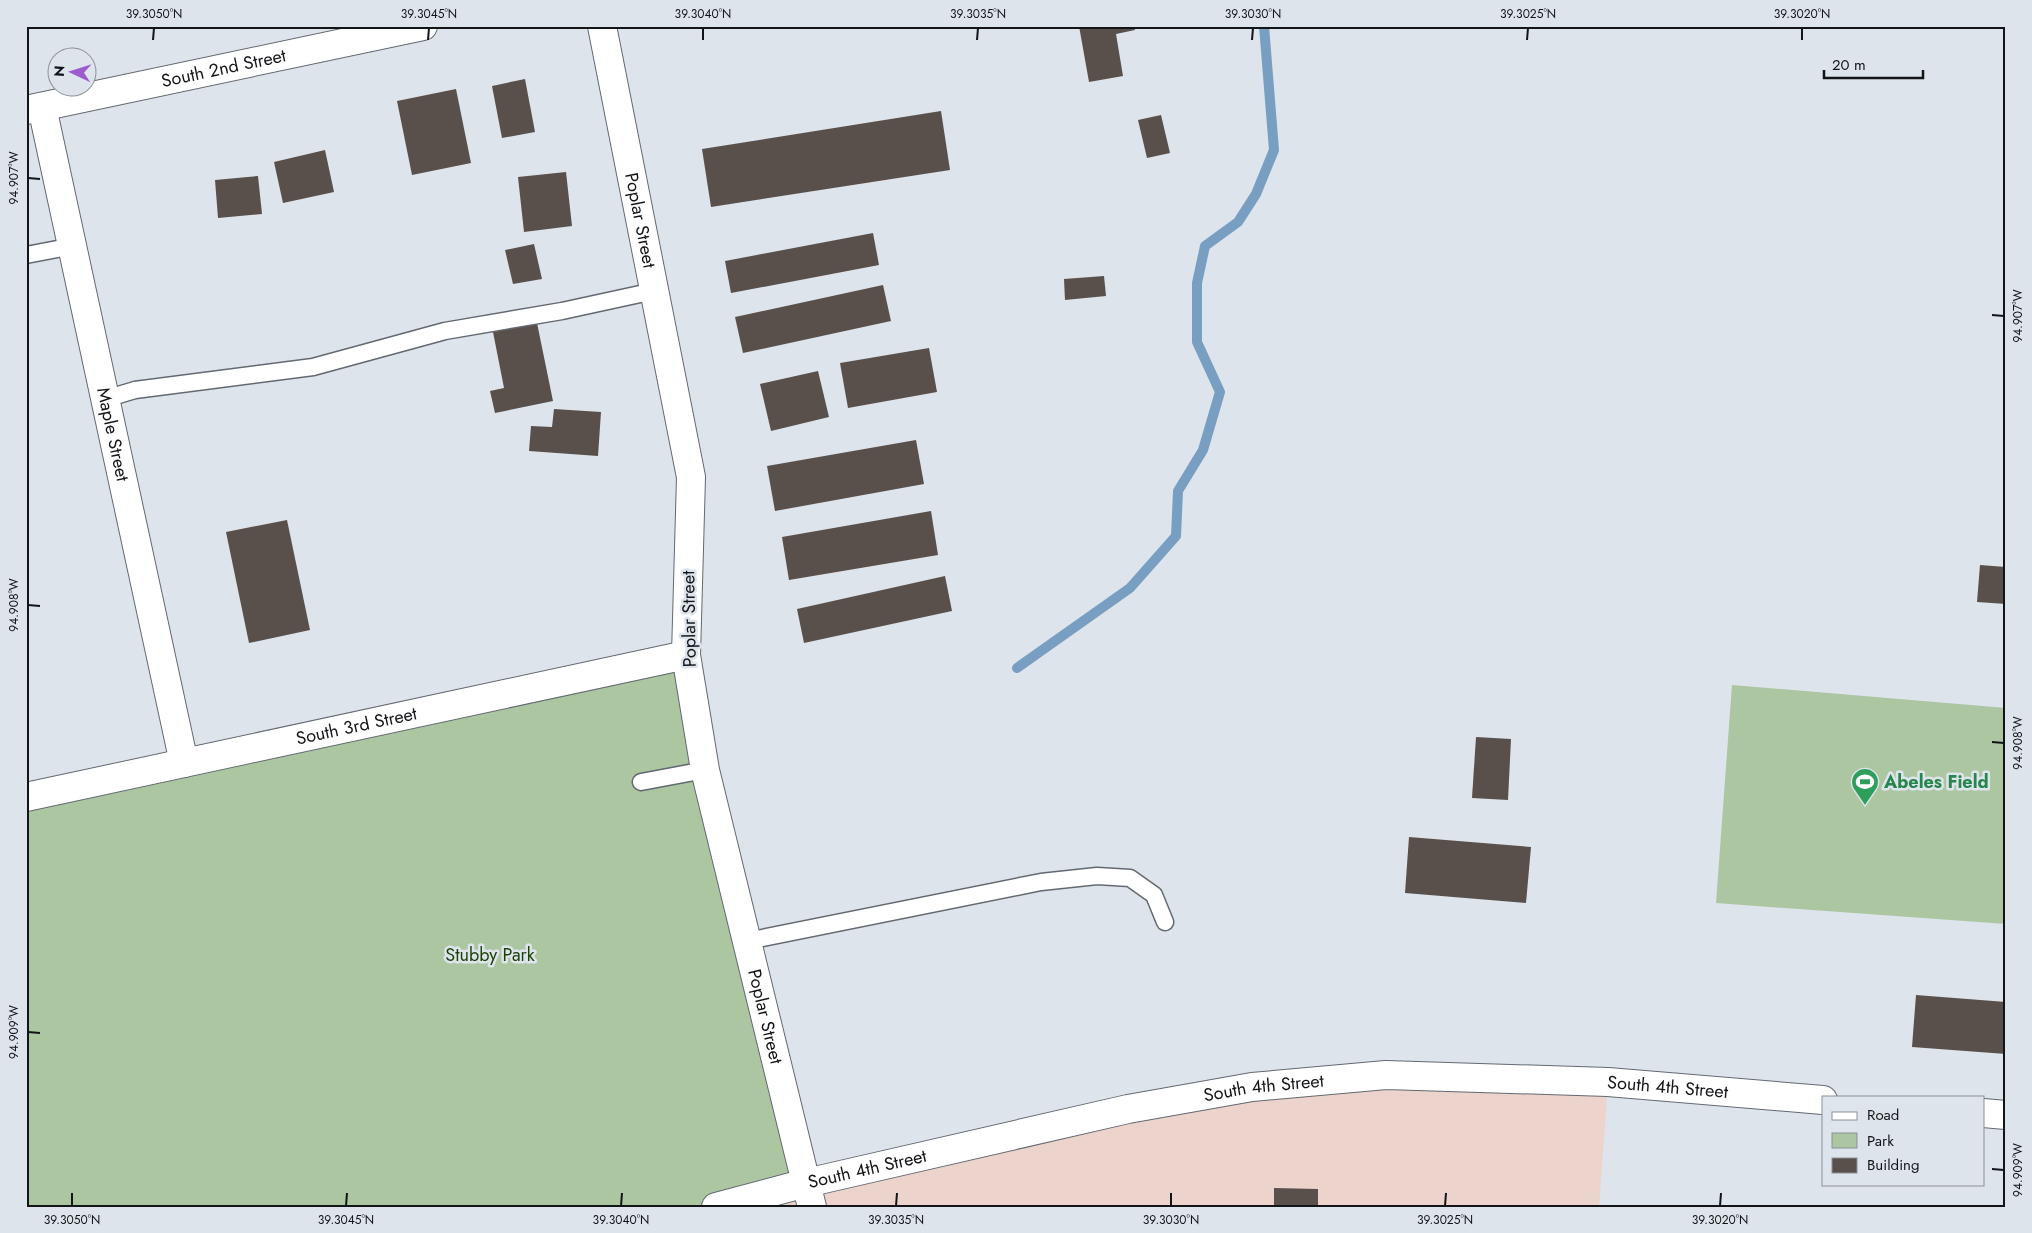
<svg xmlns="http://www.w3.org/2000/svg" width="2032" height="1233" font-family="Jost,sans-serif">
<rect width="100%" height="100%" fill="#dde4eb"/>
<path fill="#ecd3cc" d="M1608,1082L1599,1207H716L1252,1087Z"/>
<g fill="#acc6a2">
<path d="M686,655L806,1183L716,1207H26V797Z"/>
<path d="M1732,685L2006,708V924L1716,903Z"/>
</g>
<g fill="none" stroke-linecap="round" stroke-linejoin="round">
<path stroke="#789fc2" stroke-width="10" d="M1017,668L1130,588L1176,536L1178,491L1203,450L1220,392L1197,342V283L1205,246L1238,222L1256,194L1274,150L1264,26"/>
</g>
<g fill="#59504c">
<path d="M1079,26H1134L1135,30L1116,34L1123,76L1089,82Z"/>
<path d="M525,79L535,132L502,138L492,86Z"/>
<path d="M456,89L471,163L412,175L397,101Z"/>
<path d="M941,111L950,170L711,207L702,149Z"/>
<path d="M1161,115L1170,153L1147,158L1138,120Z"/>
<path d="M325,150L334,192L283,203L274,162Z"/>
<path d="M566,172L572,226L524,232L518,177Z"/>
<path d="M258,176L262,214L218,218L215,180Z"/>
<path d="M873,233L879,265L731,293L725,261Z"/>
<path d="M534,244L542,279L513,284L505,250Z"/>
<path d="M1104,276L1106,296L1065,300L1064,279Z"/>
<path d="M883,285L891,321L743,353L735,317Z"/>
<path d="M537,323L553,401L495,413L490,391L504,388L493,332Z"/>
<path d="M929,348L937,392L848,408L840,363Z"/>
<path d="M818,371L829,417L771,431L760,384Z"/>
<path d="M554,409L601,412L598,456L529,451L531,426L552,427Z"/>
<path d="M916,440L924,484L775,511L767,466Z"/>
<path d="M931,511L938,555L789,580L782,537Z"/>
<path d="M287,520L310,630L249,643L226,532Z"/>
<path d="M1980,565L2006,567V604L1977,602Z"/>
<path d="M945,576L952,611L804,643L797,609Z"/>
<path d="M1476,737L1511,739L1508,800L1472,798Z"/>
<path d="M1409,837L1531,847L1526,903L1405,893Z"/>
<path d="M1916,995L2006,1002V1054L1912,1047Z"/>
<path d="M1274,1188L1318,1189V1207H1274Z"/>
</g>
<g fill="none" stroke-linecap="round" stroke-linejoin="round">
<defs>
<g id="service">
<path d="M26,255L73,246"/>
<path d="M105,399L135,390L313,367L445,331L562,311L654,291"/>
<path d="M641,782L705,770"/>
<path d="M747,941L1041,882L1097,876L1130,878L1154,895L1165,922"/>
</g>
<g id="minor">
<path id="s1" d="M42,107L184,763"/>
<path id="s2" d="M26,797L686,655"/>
<path d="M806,1183L812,1207"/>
</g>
<g id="tertiary">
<path id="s3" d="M602,26L691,477L686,655L705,770L806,1183"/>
<path id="s4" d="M26,110L423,26"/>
</g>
<g id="trunk">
<path d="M1983,1113L2006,1115"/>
<path id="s5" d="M716,1207L806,1183L1128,1109L1252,1087L1386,1075L1608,1082L1823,1100"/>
</g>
</defs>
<use href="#service" stroke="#636970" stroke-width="19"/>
<use href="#minor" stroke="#636970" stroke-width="30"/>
<use href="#tertiary" stroke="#636970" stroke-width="30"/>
<use href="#trunk" stroke="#636970" stroke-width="30"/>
<use href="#service" stroke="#fff" stroke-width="16"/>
<use href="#minor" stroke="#fff" stroke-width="28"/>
<use href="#tertiary" stroke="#fff" stroke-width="28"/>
<use href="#trunk" stroke="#fff" stroke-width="28"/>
</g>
<path fill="none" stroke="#121417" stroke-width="2" d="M153,40L154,28M428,40L429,28M703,40V28M977,40L978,28M1252,40L1253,28M1527,40L1528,28M1802,40V28M28,178L40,179M1992,315L2004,316M28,605L40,606M1992,742L2004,743M28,1032L40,1033M1992,1169L2004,1170M72,1206V1193M346,1206L347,1193M621,1206L622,1193M896,1206L897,1193M1171,1206V1193M1445,1206L1446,1193M1720,1206L1721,1193"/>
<defs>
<symbol id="stadium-pin" viewBox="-11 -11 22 30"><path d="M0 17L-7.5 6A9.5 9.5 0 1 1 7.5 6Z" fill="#2e9e5b" stroke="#dde4eb"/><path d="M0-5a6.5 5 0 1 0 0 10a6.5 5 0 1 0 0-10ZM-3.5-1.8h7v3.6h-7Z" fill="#fff"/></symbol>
</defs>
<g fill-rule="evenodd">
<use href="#stadium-pin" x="1849" y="766" width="32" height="43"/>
</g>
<g text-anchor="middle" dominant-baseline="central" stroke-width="5" stroke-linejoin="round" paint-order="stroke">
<g font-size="18" fill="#121417" stroke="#dde4eb">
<text stroke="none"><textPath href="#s4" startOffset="202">South 2nd Street</textPath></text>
<text stroke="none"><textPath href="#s3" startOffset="198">Poplar Street</textPath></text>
<text stroke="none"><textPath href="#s1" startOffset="335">Maple Street</textPath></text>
<text transform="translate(689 619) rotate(-91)">Poplar Street</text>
<text stroke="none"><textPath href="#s2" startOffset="338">South 3rd Street</textPath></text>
<text stroke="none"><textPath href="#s3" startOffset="1008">Poplar Street</textPath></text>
<text stroke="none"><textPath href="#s5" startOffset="966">South 4th Street</textPath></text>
<text stroke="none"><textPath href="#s5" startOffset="561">South 4th Street</textPath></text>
<text stroke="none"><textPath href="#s5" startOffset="156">South 4th Street</textPath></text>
</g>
<g font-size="18" font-weight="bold" fill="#27864d" stroke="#dde4eb" text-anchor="start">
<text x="1884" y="782">Abeles Field</text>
</g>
<g font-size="18" fill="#193f01" stroke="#dde4eb">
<text x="490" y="955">Stubby Park</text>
</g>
</g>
<rect width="2032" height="1233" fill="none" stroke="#dde4eb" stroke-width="55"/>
<rect x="1822" y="1096" width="162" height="90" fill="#dde4eb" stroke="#8c9196"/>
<rect x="1832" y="1112" width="25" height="8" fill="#ffffff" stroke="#8c9196"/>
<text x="1867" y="1120" font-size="15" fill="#121417">Road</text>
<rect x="1832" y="1133" width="25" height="15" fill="#acc6a2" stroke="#8c9196"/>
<text x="1867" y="1146" font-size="15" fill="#121417">Park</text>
<rect x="1832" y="1158" width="25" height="15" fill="#59504c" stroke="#8c9196"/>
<text x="1867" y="1170" font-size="15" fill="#121417">Building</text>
<g transform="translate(72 72) rotate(274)"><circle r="24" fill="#dde4eb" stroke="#8c9196"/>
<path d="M0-4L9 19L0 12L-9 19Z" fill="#9e5acf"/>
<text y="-8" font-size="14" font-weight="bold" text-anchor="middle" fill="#121417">N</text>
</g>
<path d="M1824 70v8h99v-8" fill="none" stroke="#121417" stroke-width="2.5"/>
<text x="1832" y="70" font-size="15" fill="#121417" stroke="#dde4eb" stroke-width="4" paint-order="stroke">20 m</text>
<rect x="28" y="28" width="1976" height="1178" fill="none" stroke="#121417" stroke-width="2"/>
<g font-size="12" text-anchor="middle" fill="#121417">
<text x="154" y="18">39.3050°N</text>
<text x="429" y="18">39.3045°N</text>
<text x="703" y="18">39.3040°N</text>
<text x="978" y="18">39.3035°N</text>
<text x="1253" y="18">39.3030°N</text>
<text x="1528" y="18">39.3025°N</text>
<text x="1802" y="18">39.3020°N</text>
<text transform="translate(14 178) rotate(-90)" y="4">94.907°W</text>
<text transform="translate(2018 316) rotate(-90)" y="4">94.907°W</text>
<text transform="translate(14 605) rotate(-90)" y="4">94.908°W</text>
<text transform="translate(2018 743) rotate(-90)" y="4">94.908°W</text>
<text transform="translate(14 1032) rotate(-90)" y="4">94.909°W</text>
<text transform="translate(2018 1170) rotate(-90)" y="4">94.909°W</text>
<text x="72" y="1224">39.3050°N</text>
<text x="346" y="1224">39.3045°N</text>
<text x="621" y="1224">39.3040°N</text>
<text x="896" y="1224">39.3035°N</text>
<text x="1171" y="1224">39.3030°N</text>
<text x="1445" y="1224">39.3025°N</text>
<text x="1720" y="1224">39.3020°N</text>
</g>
</svg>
